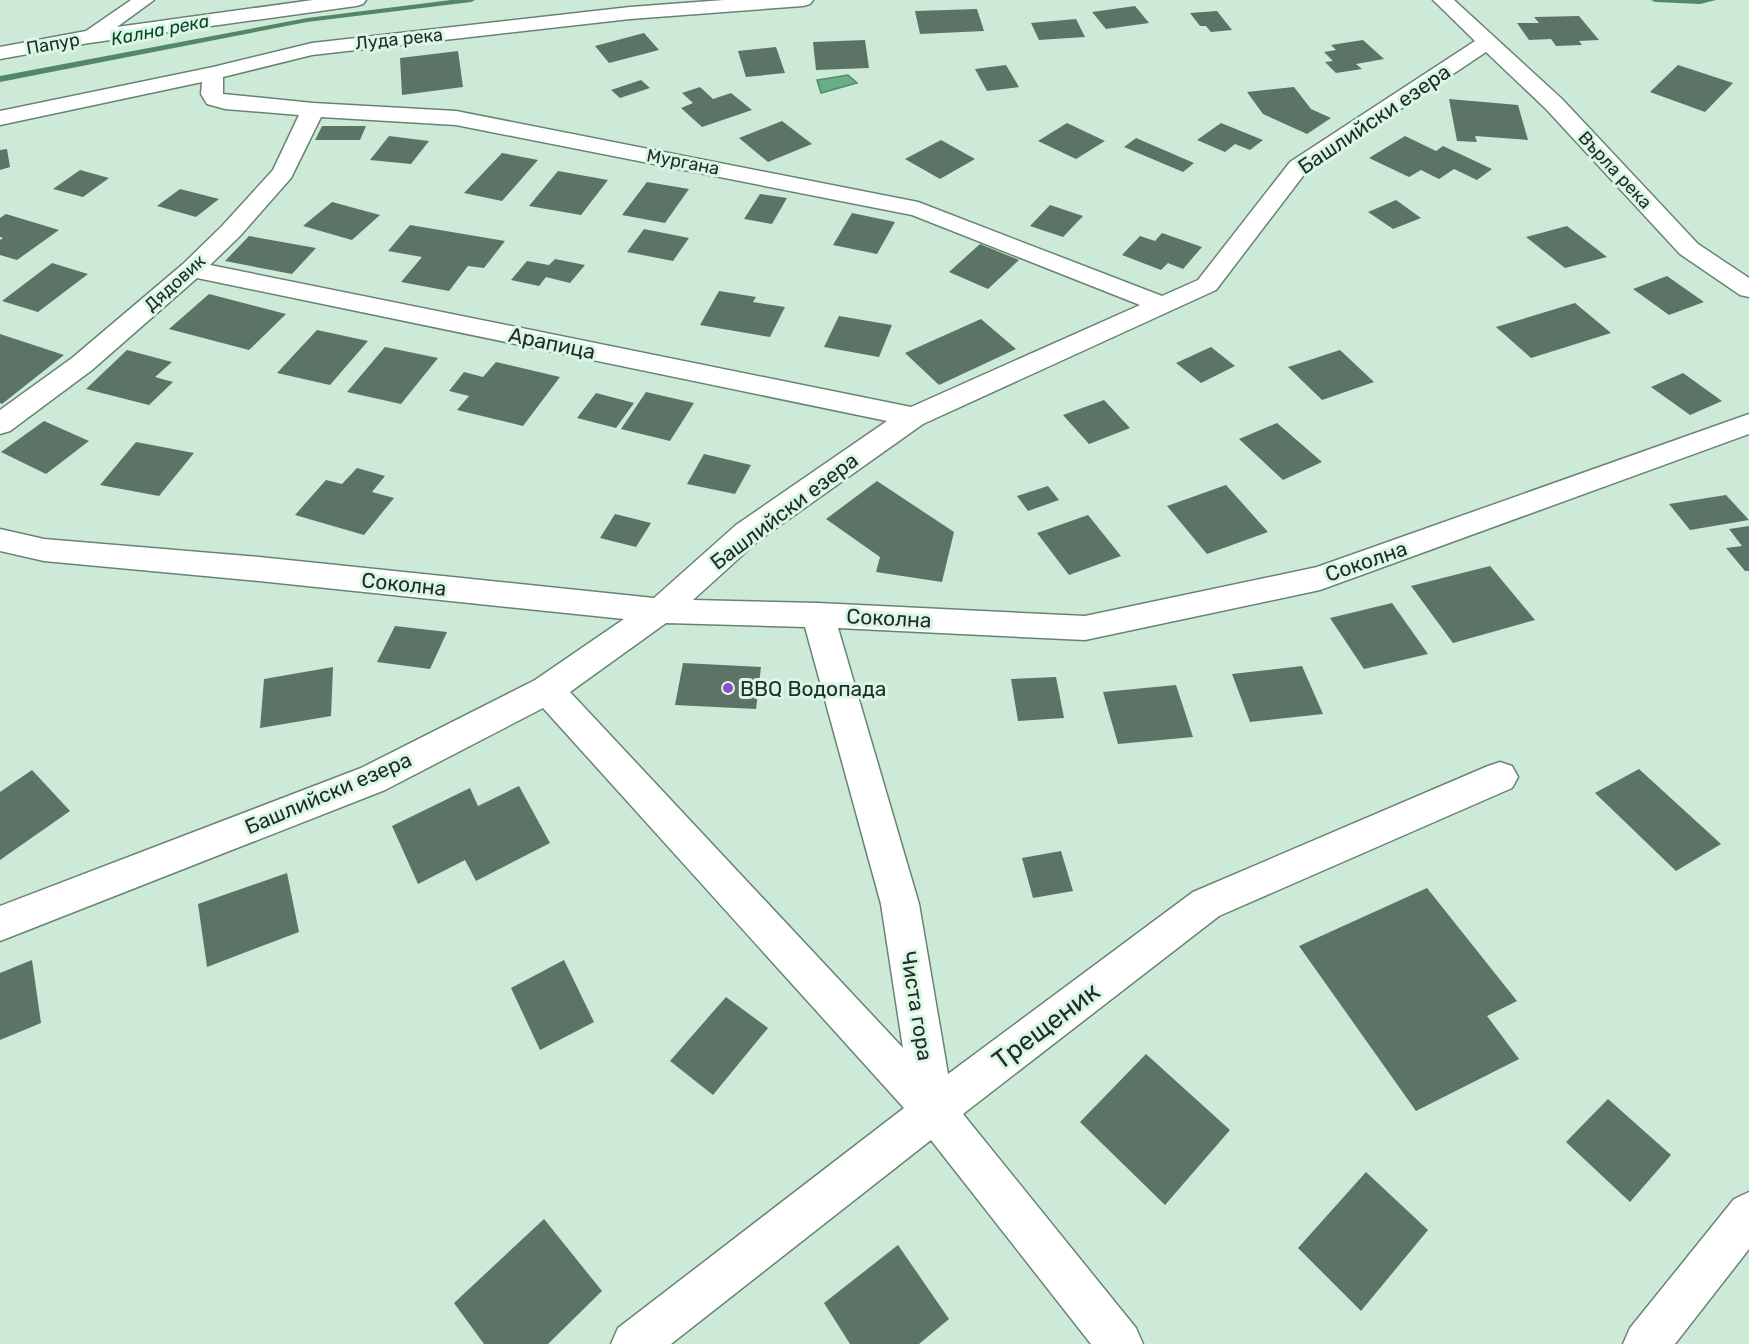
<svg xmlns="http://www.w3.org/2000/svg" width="1749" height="1344" font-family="Rubik,sans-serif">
<rect width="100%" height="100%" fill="#cdead8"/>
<path fill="#68ae87" stroke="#53876a" stroke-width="1.5" d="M848,75L857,83L821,93L817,80Z"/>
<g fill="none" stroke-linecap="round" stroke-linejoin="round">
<g fill="#53876a" fill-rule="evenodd">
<path d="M451,0H475L471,2L307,22L0,82V76L307,18Z"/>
<path d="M1651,0H1716L1700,4L1655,2Z"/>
</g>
</g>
<g fill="#5b7465">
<path d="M1135,6L1149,23L1106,29L1092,12Z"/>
<path d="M977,9L984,31L920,34L915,11Z"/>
<path d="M1217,11L1232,30L1211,32L1206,26H1200L1190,13Z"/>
<path d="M1579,16L1599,40L1579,41L1582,45L1556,46L1551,39L1529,40L1517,23H1539L1534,17Z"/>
<path d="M1076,19L1085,37L1039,40L1031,23Z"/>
<path d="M644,33L659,50L609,63L595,46Z"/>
<path d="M865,40L869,68L816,70L813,42Z"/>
<path d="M1363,40L1384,59L1356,64L1362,69L1336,73L1325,62L1333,61L1324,52L1336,50L1331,45Z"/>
<path d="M776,47L785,73L746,77L738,51Z"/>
<path d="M458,51L463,87L402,95L400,58Z"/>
<path d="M1006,65L1019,87L987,91L975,69Z"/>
<path d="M1678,65L1733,83L1705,112L1650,92Z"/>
<path d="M641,80L650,88L620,98L611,90Z"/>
<path d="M700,87L713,99L731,93L752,110L702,127L681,108L693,103L682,93Z"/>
<path d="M1294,87L1311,109L1331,118L1307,134L1263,114L1247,92Z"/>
<path d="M1449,99L1518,105L1528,140L1475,136L1477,142L1457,141Z"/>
<path d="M782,121L812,144L768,162L739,138Z"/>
<path d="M1067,123L1105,141L1076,159L1038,141Z"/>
<path d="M1221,123L1263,140L1250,150L1235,144L1225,152L1197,140Z"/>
<path d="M322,126H366L360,140H315Z"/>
<path d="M389,136L429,141L411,164L370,160Z"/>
<path d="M1405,136L1436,151L1443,146L1492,169L1477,180L1454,169L1439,179L1421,170L1409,177L1369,158Z"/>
<path d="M1136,138L1194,163L1183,172L1124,147Z"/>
<path d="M941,140L975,159L940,179L905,159Z"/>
<path d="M7,149L10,167L0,170V150Z"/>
<path d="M502,153L538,160L502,201L464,193Z"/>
<path d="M80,170L109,178L83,197L53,189Z"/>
<path d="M558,171L608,180L581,215L529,206Z"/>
<path d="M647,182L689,189L665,223L622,215Z"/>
<path d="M180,189L219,199L196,217L157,206Z"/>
<path d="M760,194L787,198L772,224L744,219Z"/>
<path d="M1396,200L1421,218L1393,229L1368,212Z"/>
<path d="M332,202L380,215L352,240L303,226Z"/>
<path d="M1050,205L1083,216L1063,237L1030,226Z"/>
<path d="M852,213L895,222L877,254L833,245Z"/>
<path d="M6,214L59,230L17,260L0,255V240L3,238L0,237V218Z"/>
<path d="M410,225L505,241L484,268L468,266L449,291L401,282L422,257L388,251Z"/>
<path d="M1567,226L1607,257L1565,268L1526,237Z"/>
<path d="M644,229L689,238L673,261L627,252Z"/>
<path d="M1162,233L1202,247L1183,269L1168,263L1161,270L1122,255L1140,236L1155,241Z"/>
<path d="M249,236L316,248L292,274L225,261Z"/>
<path d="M980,244L1019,260L988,289L949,272Z"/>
<path d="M555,259L585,265L570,283L546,277L539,286L511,280L527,261L549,265Z"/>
<path d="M52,263L88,274L38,312L2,301Z"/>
<path d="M1667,276L1704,302L1669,315L1633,289Z"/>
<path d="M719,291L756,297L753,302L785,307L770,337L700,325Z"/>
<path d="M209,294L286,314L249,350L169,329Z"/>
<path d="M1575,303L1611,333L1531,358L1496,327Z"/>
<path d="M839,316L892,325L879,357L824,347Z"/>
<path d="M981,319L1016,349L939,385L905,353Z"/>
<path d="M317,330L368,341L330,385L277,373Z"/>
<path d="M0,334L64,355L2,404L0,403Z"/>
<path d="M385,347L438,358L401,404L347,392Z"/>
<path d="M1211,347L1235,366L1201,383L1176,363Z"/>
<path d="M127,350L172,362L155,377L173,382L149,405L86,389Z"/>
<path d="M1340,350L1374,382L1322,400L1288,367Z"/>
<path d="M496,362L560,377L523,426L457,410L469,396L449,391L464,372L483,377Z"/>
<path d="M1683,373L1722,401L1690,415L1651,387Z"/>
<path d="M646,392L694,403L670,441L621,429Z"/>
<path d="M596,393L634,403L616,428L577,418Z"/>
<path d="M1104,400L1130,428L1089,444L1063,415Z"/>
<path d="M44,421L89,441L46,474L1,452Z"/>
<path d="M1277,423L1322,462L1283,480L1239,439Z"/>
<path d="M136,442L194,453L159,496L100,485Z"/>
<path d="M704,454L751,465L735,494L687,484Z"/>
<path d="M357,468L385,476L372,492L394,498L364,535L295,515L326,480L342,484Z"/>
<path d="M877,481L954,532L942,582L876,572L880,557L826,519Z"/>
<path d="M1226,485L1268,532L1207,554L1167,506Z"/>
<path d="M1048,486L1059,500L1028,511L1017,496Z"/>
<path d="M1726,495L1749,520L1690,530L1669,504Z"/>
<path d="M615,514L651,523L636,547L600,538Z"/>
<path d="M1088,515L1121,556L1069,575L1037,533Z"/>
<path d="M1749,526V571H1745L1726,548L1742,546L1729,529Z"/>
<path d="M1490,566L1535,620L1453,643L1411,586Z"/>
<path d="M1392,603L1428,654L1364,669L1330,618Z"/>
<path d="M395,626L447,632L430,669L377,662Z"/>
<path d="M683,663L761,667L756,709L675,705Z"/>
<path d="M1302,666L1323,714L1250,722L1232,674Z"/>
<path d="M333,667L331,716L260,728L264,679Z"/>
<path d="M1056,677L1064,718L1018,721L1011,679Z"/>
<path d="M1176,685L1193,737L1118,744L1103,692Z"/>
<path d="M1639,769L1721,844L1676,871L1595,793Z"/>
<path d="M32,770L70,811L0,860V792Z"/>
<path d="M519,786L550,843L476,881L465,860L418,884L392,826L470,788L478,806Z"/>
<path d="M1061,851L1073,891L1033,898L1022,858Z"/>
<path d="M287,873L299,932L207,967L198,904Z"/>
<path d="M1427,888L1517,1001L1487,1016L1519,1059L1416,1111L1299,946Z"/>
<path d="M32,960L41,1023L0,1040V973Z"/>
<path d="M564,960L594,1022L540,1050L511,988Z"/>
<path d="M726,997L768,1028L713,1095L670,1061Z"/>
<path d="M1146,1054L1230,1130L1165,1205L1080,1122Z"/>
<path d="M1608,1099L1671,1155L1630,1202L1566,1142Z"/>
<path d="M1366,1172L1428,1230L1361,1311L1298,1248Z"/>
<path d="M544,1219L602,1291L548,1344H484L454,1303Z"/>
<path d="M898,1245L949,1319L919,1344H850L824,1303Z"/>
</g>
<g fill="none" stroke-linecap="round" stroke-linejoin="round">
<defs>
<g id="minor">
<path d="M131,0H154L117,27L313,0H366L363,4L356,6L89,43L0,59V47L86,31Z"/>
<path d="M724,0H813L810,4L803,6L630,19L312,55L223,77V94L313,103L456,111L918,202L1162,296L1198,280L1290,162L1475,41L1433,0H1454L1562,99L1698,244L1749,278V297L1740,295L1680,254L1546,109L1486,52L1306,172L1216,290L923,424L758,541L693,600L818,603L1085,616L1317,567L1749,414V434L1320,590L1085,640L838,628L919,904L948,1074L1193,892L1488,766L1500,762L1512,766L1518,777L1512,788L1219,916L963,1114L1136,1328L1143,1344H1091L931,1140L671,1344H611L618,1328L904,1108L543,708L385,790L0,941V906L361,768L535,680L624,619L259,581L44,561L0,551V529L44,539L259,557L654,598L736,525L887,421L197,278L92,370L10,431L0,434V410L72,358L183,264L222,226L273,170L299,115L225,109L207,104L201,94L202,82L0,125V111L213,67L312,43L630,7ZM321,117L456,125L912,215L1140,305L911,407L210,265L240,236L291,178ZM666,623L805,627L881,904L903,1048L570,692Z"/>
<path d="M1749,1192V1249L1675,1344H1623L1630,1328L1734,1199Z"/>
</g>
</defs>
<use href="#minor" stroke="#698373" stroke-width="3"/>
<use href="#minor" fill="#fff" fill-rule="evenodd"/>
</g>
<circle fill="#914ec3" stroke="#daf7e5" stroke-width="2" cx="728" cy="688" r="6"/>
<g text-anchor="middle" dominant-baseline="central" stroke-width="6" stroke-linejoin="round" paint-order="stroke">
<g font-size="18" font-style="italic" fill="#0b442a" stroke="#daf7e5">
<text transform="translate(160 30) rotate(-11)">Кална река</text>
</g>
<g font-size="18" fill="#222d26" stroke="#daf7e5">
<text transform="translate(399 39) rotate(-6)">Луда река</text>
<text transform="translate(53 44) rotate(-10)">Папур</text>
<text transform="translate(683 162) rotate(11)">Мургана</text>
<text transform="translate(1615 170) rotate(47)">Върла река</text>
<text transform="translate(175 283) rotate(-42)">Дядовик</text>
</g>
<g font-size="21" fill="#222d26" stroke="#daf7e5">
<text transform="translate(1374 119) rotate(-34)">Башлийски езера</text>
<text transform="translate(552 343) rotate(12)">Арапица</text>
<text transform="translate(784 511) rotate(-37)">Башлийски езера</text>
<text transform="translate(1366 561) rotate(-19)">Соколна</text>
<text transform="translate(404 584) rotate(6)">Соколна</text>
<text transform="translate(889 618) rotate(3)">Соколна</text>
<text transform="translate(328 793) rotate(-23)">Башлийски езера</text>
<text transform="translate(917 1006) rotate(81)">Чиста гора</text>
</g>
<g font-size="21" fill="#222d26" stroke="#daf7e5" text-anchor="start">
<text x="740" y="688">BBQ Водопада</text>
</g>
<g font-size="26" fill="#222d26" stroke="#daf7e5">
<text transform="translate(1046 1026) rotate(-37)">Трещеник</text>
</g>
</g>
</svg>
